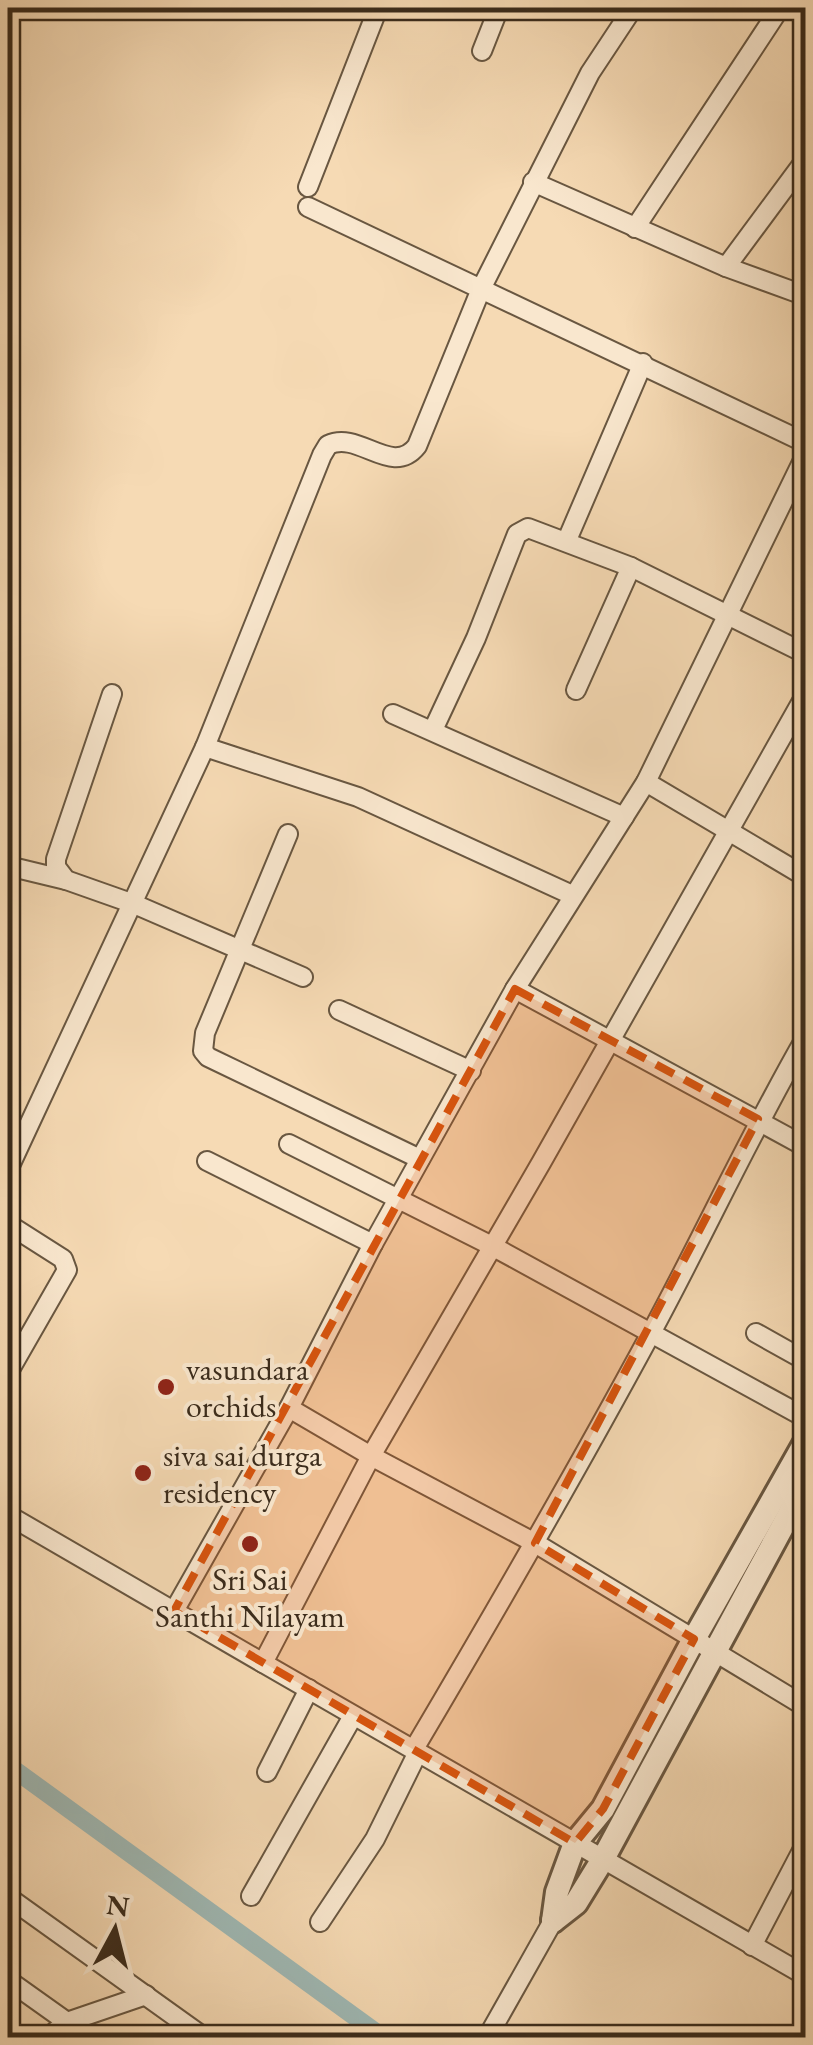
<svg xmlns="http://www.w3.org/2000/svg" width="813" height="2045" font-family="'EB Garamond',serif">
<rect width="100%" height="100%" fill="#f6dab4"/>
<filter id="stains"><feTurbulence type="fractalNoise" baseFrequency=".002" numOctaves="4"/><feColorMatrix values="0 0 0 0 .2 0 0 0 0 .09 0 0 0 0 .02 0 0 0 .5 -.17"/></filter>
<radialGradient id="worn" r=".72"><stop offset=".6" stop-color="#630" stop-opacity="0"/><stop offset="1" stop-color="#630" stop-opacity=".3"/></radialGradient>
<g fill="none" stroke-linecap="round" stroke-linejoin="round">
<path stroke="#9fb9b5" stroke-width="18" d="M8,1765L384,2038"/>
<defs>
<g id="minor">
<path d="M633,8L590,73L481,289L806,443"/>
<path d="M482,51L499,8"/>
<path d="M533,182L726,267L806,296"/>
<path d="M308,187L378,8"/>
<path d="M635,228L780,8"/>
<path d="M726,267L806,159"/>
<path d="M567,540L643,363"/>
<path d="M576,690L631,567"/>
<path d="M112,694L56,859V867L66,880L134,904L303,977"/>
<path d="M806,694L541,1163L371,1456L263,1663L806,1976"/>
<path d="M393,714L624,817"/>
<path d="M433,730L476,638L517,534L528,528L631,567L806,654"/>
<path d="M205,747L358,797L572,895"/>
<path d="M646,782L806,877"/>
<path d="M288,834L205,1033L203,1051L208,1057L420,1159"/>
<path d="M8,866L66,880"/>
<path d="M515,989L806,1147"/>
<path d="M339,1010L471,1071"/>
<path d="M289,1144L492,1246L806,1418"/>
<path d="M207,1161L373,1244"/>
<path d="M8,1170L205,747L322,455L328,445C359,430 392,478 417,446L481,289L308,207"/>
<path d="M8,1224L63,1259L67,1270L8,1373"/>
<path d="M756,1333L806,1361"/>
<path d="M289,1408L371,1456L535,1543L806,1707"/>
<path d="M8,1515L263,1663"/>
<path d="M174,1611L289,1408L373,1244L515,989L646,782L806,454"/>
<path d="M414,1749C495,1612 575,1474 651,1333C704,1235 750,1134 806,1037"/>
<path d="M267,1772L309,1689"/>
<path d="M251,1896L353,1716"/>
<path d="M8,1897L205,2038"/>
<path d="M320,1922L375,1839L418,1752"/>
<path d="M752,1946L806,1843"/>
<path d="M8,1980L67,2022"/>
<path d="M47,2038L67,2022L146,1995"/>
<path d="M487,2038L553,1921"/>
</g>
<g id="tertiary">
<path d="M553,1921L557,1892L575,1843L603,1809L694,1639L806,1441"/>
<path d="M553,1921L576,1903L603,1859L806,1483"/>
</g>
</defs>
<use href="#minor" stroke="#695741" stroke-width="22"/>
<use href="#tertiary" stroke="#695741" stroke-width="28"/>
<use href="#minor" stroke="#f9e7ce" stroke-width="18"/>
<use href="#tertiary" stroke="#f9e7ce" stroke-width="22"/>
</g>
<path fill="#d7540e" fill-opacity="0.2" stroke="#d7540e" stroke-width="8" stroke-dasharray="20 12" stroke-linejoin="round" d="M515,989L758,1119L535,1543L694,1639L603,1809L575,1843L174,1611Z"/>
<g fill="#8f2418" stroke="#f9e7ce" stroke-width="4">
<circle cx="166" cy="1387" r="10"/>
<circle cx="143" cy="1473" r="10"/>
<circle cx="250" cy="1544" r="10"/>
</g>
<g text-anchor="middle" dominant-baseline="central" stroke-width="8" stroke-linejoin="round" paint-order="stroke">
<g font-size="32" fill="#3a2b1b" stroke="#f9e7ce" text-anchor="start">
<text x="186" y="1369">vasundara<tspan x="186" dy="37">orchids</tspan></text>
<text x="163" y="1455">siva sai durga<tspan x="163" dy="37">residency</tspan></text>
<text x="250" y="1579" text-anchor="middle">Sri Sai<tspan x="250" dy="37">Santhi Nilayam</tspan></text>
</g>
</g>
<rect width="813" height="2045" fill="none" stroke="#f6dab4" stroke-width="40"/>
<rect x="10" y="10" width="793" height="2025" fill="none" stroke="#3a2b1b" stroke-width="5"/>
<rect x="20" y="20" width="773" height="2005" fill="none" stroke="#3a2b1b" stroke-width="2.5"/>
<g transform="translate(115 1930) rotate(7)" stroke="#f9e7ce" stroke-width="8" paint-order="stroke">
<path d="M0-8L18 38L0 25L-18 38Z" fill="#3a2b1b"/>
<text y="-15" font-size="28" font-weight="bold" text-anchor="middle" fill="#3a2b1b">N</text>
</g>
<rect width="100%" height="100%" filter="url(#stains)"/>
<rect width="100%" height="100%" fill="url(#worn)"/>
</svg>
